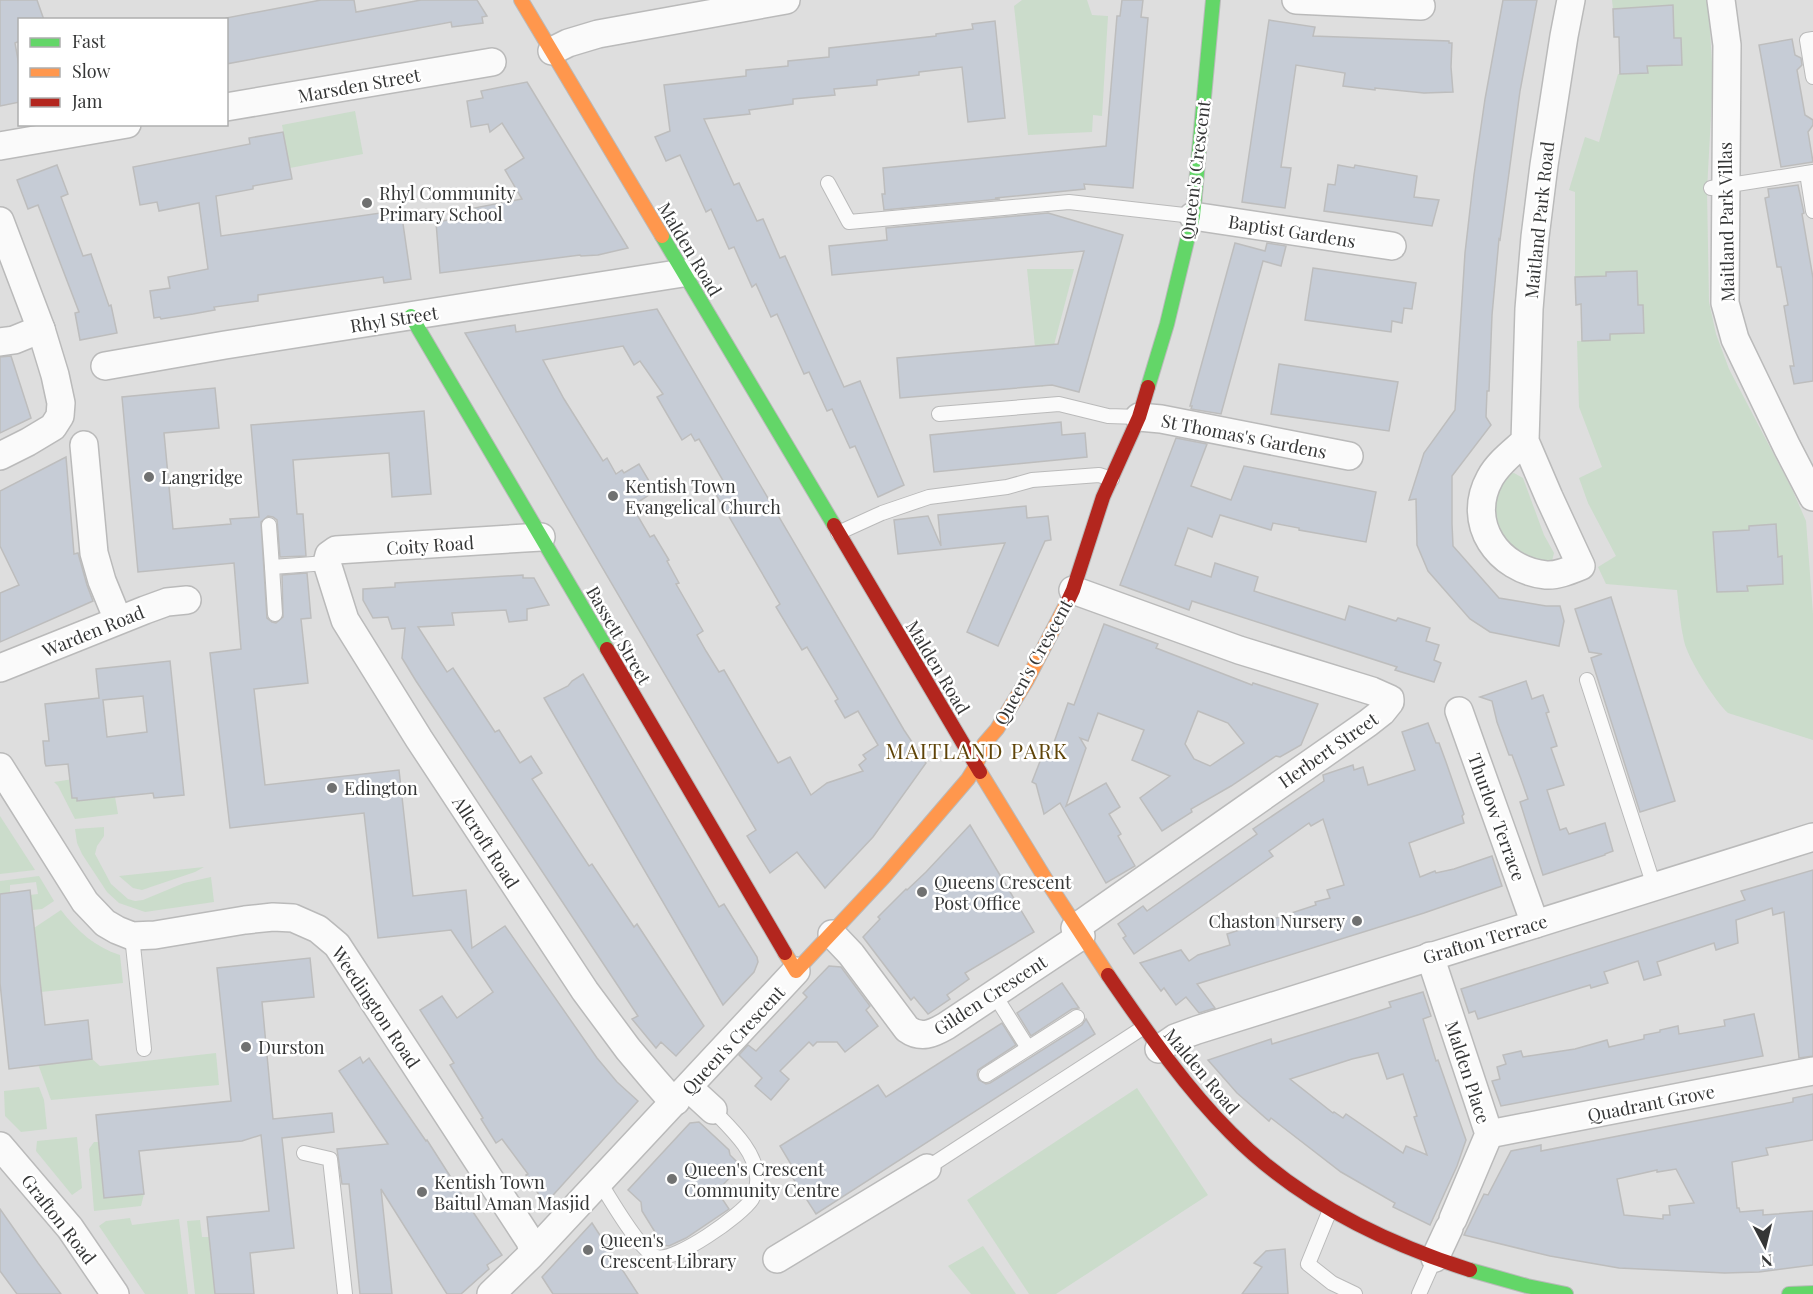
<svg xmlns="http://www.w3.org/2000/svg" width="1813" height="1294" font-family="'Playfair Display',serif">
<rect width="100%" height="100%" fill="#dedede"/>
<g fill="#cbdccb">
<path d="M1022,0H1087L1092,15L1108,16L1102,116L1093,115L1092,132L1028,135L1014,6Z"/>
<path d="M1612,0H1708L1713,79L1707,190L1709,302L1716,334L1729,369L1792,489L1806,521L1813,614V740L1728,713C1715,701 1688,659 1684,641C1680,624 1679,607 1677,590L1606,584L1598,567L1616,556L1588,503L1579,478L1602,467L1579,407L1577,341L1609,340L1610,334L1644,332L1643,305H1638L1606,276L1575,277V192L1569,190L1585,137L1599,142L1618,74L1647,73V66L1682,65L1681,38H1674L1673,5L1613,9Z"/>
<path d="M355,111L363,154L290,168L282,125Z"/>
<path d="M1027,269H1074L1043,387L1039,386Z"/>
<path d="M1514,473L1523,478L1544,535L1554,553L1552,561L1540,565L1506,545L1493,519L1494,494L1507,474Z"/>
<path d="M73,779L71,788L72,798H77V801L115,797L118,814L75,819L58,786L54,782Z"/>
<path d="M0,816L35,870L0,874Z"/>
<path d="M104,827V836L97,846L95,854L111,884L128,899L135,901L143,900L184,883L211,877L214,902L145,912L119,903L107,892L82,854L77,843L75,829Z"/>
<path d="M204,867L195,872L142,890L133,888L119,876Z"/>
<path d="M39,876L54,901L42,909L32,910L30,895L38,894L36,882L10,885V892L0,894V881Z"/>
<path d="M61,910C77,931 95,947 120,955L123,983L41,992L34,928Z"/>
<path d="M216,1053L219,1085L51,1100L38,1064L92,1059L100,1066Z"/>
<path d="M39,1087L44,1100L47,1129L21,1132L5,1116L4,1091Z"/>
<path d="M1137,1088L1208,1195L1056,1294H1029L967,1200Z"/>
<path d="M77,1137L82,1188L72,1195L36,1151L37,1141Z"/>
<path d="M94,1142H102L144,1194L141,1206L94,1211L89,1149Z"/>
<path d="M130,1218L132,1225L179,1219L188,1294H145L99,1226L106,1221Z"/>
<path d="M200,1220L202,1237H209L215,1294H195L187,1221Z"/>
<path d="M983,1246L1016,1294H971L948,1266Z"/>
</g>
<g fill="#c6ccd6" stroke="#bdbdbd" stroke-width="1.5" fill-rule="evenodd">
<path d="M0,0H37L44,20H20V41L15,43L20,71V102L0,106Z"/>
<path d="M321,0H354L356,12L421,0H477L487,16L482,17L483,23L452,27L451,22L226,64V18Z"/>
<path d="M1122,0H1143L1141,17L1148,18L1133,188L1084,184L1085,189L995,198L1000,199L884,210L882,194H885L883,168L1106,146L1117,16H1120Z"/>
<path d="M1503,0H1537L1520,91L1500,240L1499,239L1492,315L1489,391H1487L1486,417L1491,425L1452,476V524L1453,546L1499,598L1546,606H1560L1564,621L1559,646L1490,632L1470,619L1428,571L1417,545L1416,499L1409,500L1424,453L1455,410L1465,253L1474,175L1485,99Z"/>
<path d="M1673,5L1674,38H1681L1682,65L1647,66L1648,73L1620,74L1619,37H1614L1613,9Z"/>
<path d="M1269,20L1315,27L1313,36L1449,41V43H1452L1451,67L1453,92L1424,93L1375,88V90L1343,86L1345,73L1296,65L1281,167L1291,168L1285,208L1242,202Z"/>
<path d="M995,21L1005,118L968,122L962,67L919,72V75L877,80V85L834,89L835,95L793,99V104L749,110L750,114L704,119L734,185L739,183L757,221L763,219L780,258L785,256L844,387L860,381L904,485L878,497L855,446L850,448L832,409L827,411L809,372L804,374L777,314L771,317L756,284L752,287L734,247L729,249L711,209L706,212L680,155L666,161L655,137L670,131L664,85L746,76V70L788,66V61L829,57V48L936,36V34L973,29L972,24Z"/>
<path d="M1792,39L1795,55L1801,58L1802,65L1797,70L1805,115L1813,120V125L1808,132L1813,162L1781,167L1759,45Z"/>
<path d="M527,82L628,248L598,255L581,256L580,255L440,273L436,222L455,219L454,214L474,211V208L522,199L505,170L524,158L502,123L490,132L488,124L471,127L467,101L483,98L481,91Z"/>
<path d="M283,132L292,179L253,186V189L216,196L221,236L401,210L411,279L384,283L383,277L258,295V301L214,307L215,310L193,314L161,319L160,317L154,318L150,291L170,288L168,277L208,269L199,203L159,211L157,202L140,205L133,167L250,144L249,138Z"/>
<path d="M57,165L68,194L61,197L83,256L91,254L109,306L111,305L117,333L80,340L75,313L79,312L38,205L28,209L17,180Z"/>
<path d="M1338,165L1354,168L1355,165L1417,176L1414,197L1439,200L1432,226L1324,211L1328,184L1335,185Z"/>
<path d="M1798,185L1804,213L1802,214L1813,278V381L1794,384L1790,366H1794L1784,306L1788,305L1781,267H1777L1765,198L1769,197L1768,189Z"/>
<path d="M1048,213L1123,235L1079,392L1052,385L900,398L897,358L1058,344L1084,251L832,275L829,246L887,240L886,228Z"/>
<path d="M1235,243L1265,251L1267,243L1286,246L1281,266L1263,261L1221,414L1191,409L1192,406H1190Z"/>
<path d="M1313,268L1416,283L1412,309L1404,308L1402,323L1392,321L1391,332L1305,320Z"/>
<path d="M1637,271L1638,305H1643L1644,333L1610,334V340L1582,341L1581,304L1576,305L1575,277L1606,276V272Z"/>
<path d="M657,309L904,730L926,763L873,837L825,888L797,852L770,873L747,836L756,830L465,333L515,325L516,332ZM623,346L634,365L640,361L663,394L657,397L682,440L691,434L695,441L699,439L725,484L714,491L780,604L776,607L802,650L807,647L838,699L835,701L845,718L858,711L878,745L863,755L866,759L859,765L863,771L827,783L811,795L790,757L778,763L724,670L719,672L706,651L697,635L703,631L676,584L679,583L667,561L669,560L654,535L650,537L632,506L655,491L639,464L624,473L622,470L616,474L607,458L603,461L564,399L543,360Z"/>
<path d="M11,356L31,418L0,433V357Z"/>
<path d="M1279,364L1398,382L1389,431L1271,414Z"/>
<path d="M215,388L219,428L164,433L173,529L231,524L230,519L259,517L251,425L424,411L431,494L392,497L389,453L293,460L297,514H303L306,556L280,557L277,520L273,517L268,516L261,522L267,618L272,622L276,623L283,617L282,575L307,573L311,618L301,619L308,683L254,689L265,785L399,770L413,896L466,890L472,948L505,926L597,1058L617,1082L638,1101L545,1204L526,1175L528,1174L502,1139L496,1143L481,1119L483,1118L450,1065L454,1063L420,1010L442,996L457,1018L493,992L451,930L378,938L364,813L230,828L210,653L241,649L234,563L138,572L122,397Z"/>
<path d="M1061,422L1062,435L1085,433L1087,457L934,472L930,435Z"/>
<path d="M1176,438L1207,444L1191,486L1231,500L1244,466L1376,492L1366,542L1299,530V528L1273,523L1271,530L1220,515L1212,537L1188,528L1175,565L1211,577L1215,563L1258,577L1254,591L1345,620L1349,606L1396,621L1398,618L1430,628L1426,641L1439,645L1434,660L1441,663L1434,682L1395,670L1397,667L1192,601L1189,610L1120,585Z"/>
<path d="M66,457L74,554L78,553L87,585L93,601L0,642V593L19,585L0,546V491Z"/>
<path d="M1026,506L1027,518L1048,516L1051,540L1045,541L998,646L967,632L1005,543L898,554L894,520L928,516L941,546L938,515Z"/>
<path d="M1776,524L1778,557L1782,556L1783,584L1747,586L1748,591L1717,592L1713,532L1749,530V526Z"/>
<path d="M523,575V578H534L549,605L527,609V620L509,622L506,610L452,613L454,625L418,627L447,672L453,668L495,732L499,730L520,763L531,756L542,773L532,779L589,866L592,864L634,927L637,924L704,1026L676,1056L661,1042L656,1048L632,1019L638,1016L416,681L402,658L405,628L392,629L388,617L373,618L363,600V589L395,587V583Z"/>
<path d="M1611,597L1675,801L1640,812L1591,658L1602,654L1589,652L1575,609Z"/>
<path d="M1104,624L1158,644L1156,648L1252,685L1253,683L1318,704L1301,745L1280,757L1276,756L1231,786L1191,809L1192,812L1162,831L1140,798L1170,776L1132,760L1144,730L1098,713L1088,741L1080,738L1086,748L1066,806L1106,783L1120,807L1109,814L1121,834L1118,836L1135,866L1106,883L1060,803L1044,814L1036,784L1032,782L1046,746L1052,748L1068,703L1074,705ZM1198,711L1228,723L1244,743L1210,766L1194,759L1185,744Z"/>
<path d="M170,661L184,795L154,798L153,793L77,801V798H72L68,764L46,766L45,763L43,741H49L45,704L99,698L96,669ZM143,696L147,732L107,737L103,700Z"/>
<path d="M583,674L719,907L724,904L757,957L758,962L754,972L723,1005L544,698L568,686L572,681Z"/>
<path d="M1526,681L1532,699L1543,695L1549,712L1546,713L1557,746L1551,748L1564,785L1547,790L1560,830L1566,828L1569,834L1605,823L1613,851L1605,854V855L1543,875L1520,802L1528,799L1521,779L1512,755H1509L1497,722L1492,701L1480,697Z"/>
<path d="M1428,723L1436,743H1439L1446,762L1464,814L1462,816L1464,823L1409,843L1420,877L1435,871L1436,873L1454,869L1492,856L1502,886L1424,913L1197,984L1215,1008L1199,1013L1186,997L1176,1005L1164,988L1161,991L1140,963L1181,950L1189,961L1198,955L1230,945L1227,934L1316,905L1315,902L1330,898L1327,890L1344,885L1323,819L1311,826L1309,823L1269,851L1273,856L1134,954L1123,938L1126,936L1118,924L1143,906L1147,911L1257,834L1253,829L1324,781L1323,775L1353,765L1354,770L1363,767L1368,785L1415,770L1402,732Z"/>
<path d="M970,825L1034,932L965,973L969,979L947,995L950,999L928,1014L914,997L911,1000L863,937L880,919L878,917L906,889L907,890L926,872Z"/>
<path d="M1813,870V1056L1799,1058L1784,912L1773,915L1772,908L1736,920L1738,943L1716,950L1714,943L1657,962L1661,975L1644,980L1638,961L1604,972L1608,983L1591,988L1590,985L1478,1019L1475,1011L1469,1013L1461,989L1745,900L1741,891Z"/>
<path d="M30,890L45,1025L88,1020L92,1059L9,1069L0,983V894Z"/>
<path d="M310,958L314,997L262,1002L273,1119L332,1113L334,1132L282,1138L294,1248L250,1253L254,1294H215L207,1217L269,1211L261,1135L242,1141L139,1151L144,1194L104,1198L96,1115L231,1101L217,968Z"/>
<path d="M829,966L841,967L870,1006L866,1010L878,1026L845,1052L837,1042H817L813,1046L809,1042L780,1071L789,1079L771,1100L755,1086L762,1078L739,1055L748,1045L756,1051L807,997L803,993Z"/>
<path d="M1062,983L1079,1008L1072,1009L1031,1036L1017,1013Z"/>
<path d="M1423,992L1431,1016L1423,1019L1436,1061L1438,1060L1466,1140L1457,1166L1430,1225L1393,1207L1395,1203L1341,1172L1271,1118L1269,1121L1237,1093L1208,1060L1271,1039L1272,1044L1357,1018L1391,1007L1389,1002ZM1378,1053L1387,1079L1403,1074L1417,1116L1414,1117L1427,1155L1406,1146L1403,1153L1346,1114L1343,1118L1334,1112L1333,1113L1290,1079L1352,1059Z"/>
<path d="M1754,1014L1763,1056L1501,1106L1492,1081L1500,1079L1497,1067L1506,1064L1503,1055L1521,1051L1523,1057L1575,1049L1607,1040L1609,1047L1644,1039V1035L1660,1032V1030L1678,1026L1679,1034L1725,1026L1724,1020Z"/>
<path d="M1086,1019L1095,1034L816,1214L787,1169L792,1166L780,1146L878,1085L886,1097L1002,1023L1016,1045L978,1070L977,1075L979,1080L986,1084L990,1083L1082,1025Z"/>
<path d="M360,1057L363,1063L369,1058L426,1141L427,1140L473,1212L502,1255L487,1265L489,1269L461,1294H447L381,1189L392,1294H360L349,1184H342L337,1149L388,1144L339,1071Z"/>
<path d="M1813,1094V1140L1766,1148L1768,1155L1732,1162L1737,1208H1739L1740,1212L1763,1210V1215L1813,1211V1265L1759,1272L1725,1273L1619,1268L1550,1256L1464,1235L1484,1194L1488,1195L1511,1151L1541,1145V1151L1793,1102V1098ZM1676,1169L1694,1203L1669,1206L1670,1215H1663V1219L1624,1215L1617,1179L1657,1170V1172Z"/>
<path d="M699,1122L729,1150L730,1155L741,1166L717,1191L729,1209L686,1238L669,1246L663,1245L642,1211L641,1202L628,1190L690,1123Z"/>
<path d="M0,1209L38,1263L61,1294H17L0,1271Z"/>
<path d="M592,1223L638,1294H553L542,1277Z"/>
<path d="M1285,1249L1288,1294H1242L1262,1267L1254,1263L1266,1251Z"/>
</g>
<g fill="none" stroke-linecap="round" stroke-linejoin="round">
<defs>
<g id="lane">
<path d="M1813,39L1807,40L1813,77"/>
<path d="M1807,173L1813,211"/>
<path d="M828,183L849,222L1069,202L1193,216"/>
<path d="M1711,188L1813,172"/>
<path d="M939,414L1059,404L1108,416L1139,417"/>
<path d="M269,525L272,567"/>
<path d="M838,533L882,513L929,497L1007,487L1032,480L1099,475L1112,479"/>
<path d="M275,614L272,567L327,563"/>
<path d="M1587,680L1654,886"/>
<path d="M132,936L144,1049"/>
<path d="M994,994L1028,1048"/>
<path d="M986,1075L1077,1017"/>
<path d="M304,1153L330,1159L345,1294"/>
<path d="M927,1168L1144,1027"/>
<path d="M599,1181C609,1197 641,1253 657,1257C675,1262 742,1215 752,1199C755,1194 758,1183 757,1177C755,1150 731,1129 713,1110"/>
<path d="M1330,1210L1308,1264L1332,1283L1355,1294"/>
<path d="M1419,1294L1435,1258"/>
</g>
<g id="street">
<path d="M1296,0L1421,6"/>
<path d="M1721,0L1727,45L1725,303L1735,339L1787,447L1813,497"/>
<path d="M552,51L568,43L598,34L786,0"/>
<path d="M226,107L492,62"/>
<path d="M0,146L127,124"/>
<path d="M1193,216L1392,246"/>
<path d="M0,221L41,329L55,375L61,403L60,416L53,427L28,442L0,456"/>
<path d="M0,342L14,340L41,329"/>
<path d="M105,366L225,345L683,273"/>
<path d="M1139,417L1161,419L1349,456"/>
<path d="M1525,441C1513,452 1498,463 1490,478C1465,523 1498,570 1546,575C1557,576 1571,570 1581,566L1549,497L1525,441L1529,309L1535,237L1544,165L1564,36L1571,0"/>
<path d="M84,445L94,553L102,581L118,620"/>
<path d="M541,537L336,550L329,555L327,563L345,620L419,739L585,991L628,1049L655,1081L670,1098L676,1101"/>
<path d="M1073,590L1239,650L1372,691L1390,699V702L1382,712L1368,723L1075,928"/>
<path d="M0,668L145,610L167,602L187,600"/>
<path d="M1459,711L1535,924"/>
<path d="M0,767L85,902L105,923L117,930L132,936L155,935L245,920L273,917L293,918L318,929L337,945L530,1241L533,1251"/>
<path d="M832,934L851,954L907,1029C921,1039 932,1034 946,1026L1081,936"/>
<path d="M1430,956L1489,1134L1453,1219"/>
<path d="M1159,1049L1175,1038L1197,1030L1813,837"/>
<path d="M689,1088L713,1110"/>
<path d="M1489,1134L1813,1071"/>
<path d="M0,1146L70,1228L115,1294"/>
<path d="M1435,1258L1449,1228"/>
<path d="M777,1259L927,1168"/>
<path d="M491,1294L530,1256L796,971"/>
</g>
<g id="fast">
<path d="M662,236L834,525"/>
<path d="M411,316L607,649"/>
<path d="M1148,387L1167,324L1193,216L1213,0"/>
<path d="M1470,1270L1527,1286L1566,1294"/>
<path d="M1789,1294L1813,1293"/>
</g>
<g id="slow">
<path d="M521,0L662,236"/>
<path d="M980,772L1048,883L1108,975"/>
<path d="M785,953L796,971L884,877L968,779L976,766L984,744L997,729L1027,680L1067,603"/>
</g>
<g id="jam">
<path d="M834,525L980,772"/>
<path d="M1067,603L1073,590L1103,497L1139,417L1148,387"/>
<path d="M607,649L785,953"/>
<path d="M1108,975C1146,1030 1184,1086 1231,1133C1296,1199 1382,1242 1470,1270"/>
</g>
</defs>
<use href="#lane" stroke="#bababa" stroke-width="16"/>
<use href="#street" stroke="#bababa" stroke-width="30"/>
<use href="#fast" stroke="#bababa" stroke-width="16"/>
<use href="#slow" stroke="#bababa" stroke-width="16"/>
<use href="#jam" stroke="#bababa" stroke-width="16"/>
<use href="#lane" stroke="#fafafa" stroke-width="14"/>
<use href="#street" stroke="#fafafa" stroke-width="27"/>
<use href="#fast" stroke="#63d668" stroke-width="14"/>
<use href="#slow" stroke="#ff974d" stroke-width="14"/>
<use href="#jam" stroke="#b3261e" stroke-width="14"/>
</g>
<g fill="#707171" stroke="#fff" stroke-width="2">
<circle cx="367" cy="203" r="6"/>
<circle cx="149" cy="477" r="6"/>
<circle cx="613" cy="496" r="6"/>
<circle cx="332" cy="788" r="6"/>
<circle cx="922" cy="892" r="6"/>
<circle cx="1357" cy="921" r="6"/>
<circle cx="246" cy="1047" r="6"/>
<circle cx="672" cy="1179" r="6"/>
<circle cx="422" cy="1192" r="6"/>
<circle cx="588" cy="1250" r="6"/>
</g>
<g text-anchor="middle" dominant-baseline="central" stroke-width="5" stroke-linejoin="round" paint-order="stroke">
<g font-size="18" fill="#353636" stroke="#fff">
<text transform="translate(359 85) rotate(-10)">Marsden Street</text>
<text transform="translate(1195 170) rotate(-83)">Queen's Crescent</text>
<text transform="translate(1539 220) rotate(-84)">Maitland Park Road</text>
<text transform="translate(1726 222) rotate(-91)">Maitland Park Villas</text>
<text transform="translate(1292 231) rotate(9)">Baptist Gardens</text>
<text transform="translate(690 249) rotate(59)">Malden Road</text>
<text transform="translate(394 319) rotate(-9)">Rhyl Street</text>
<text transform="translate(1244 436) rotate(11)">St Thomas's Gardens</text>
<text transform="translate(430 545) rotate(-4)">Coity Road</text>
<text transform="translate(93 631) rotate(-22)">Warden Road</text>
<text transform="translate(619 635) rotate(60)">Bassett Street</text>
<text transform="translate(1033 662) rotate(-61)">Queen's Crescent</text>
<text transform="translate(938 667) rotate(59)">Malden Road</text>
<text transform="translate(1328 750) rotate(-35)">Herbert Street</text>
<text transform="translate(1497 817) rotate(70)">Thurlow Terrace</text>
<text transform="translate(486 842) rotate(57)">Allcroft Road</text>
<text transform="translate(1485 939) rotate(-17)">Grafton Terrace</text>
<text transform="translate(990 995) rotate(-33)">Gilden Crescent</text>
<text transform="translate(376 1007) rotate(56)">Weedington Road</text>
<text transform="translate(733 1040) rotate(-47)">Queen's Crescent</text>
<text transform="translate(1202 1071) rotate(50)">Malden Road</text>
<text transform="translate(1468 1072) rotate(72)">Malden Place</text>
<text transform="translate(1651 1103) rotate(-11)">Quadrant Grove</text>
<text transform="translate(59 1219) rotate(52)">Grafton Road</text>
</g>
<g font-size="18" fill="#353636" stroke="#fff" text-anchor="start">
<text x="379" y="193">Rhyl Community<tspan x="379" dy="21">Primary School</tspan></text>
<text x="161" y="477">Langridge</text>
<text x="625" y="486">Kentish Town<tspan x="625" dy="21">Evangelical Church</tspan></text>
<text x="344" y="788">Edington</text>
<text x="934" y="882">Queens Crescent<tspan x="934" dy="21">Post Office</tspan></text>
<text x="1345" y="921" text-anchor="end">Chaston Nursery</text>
<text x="258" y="1047">Durston</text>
<text x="684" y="1169">Queen's Crescent<tspan x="684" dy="21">Community Centre</tspan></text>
<text x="434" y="1182">Kentish Town<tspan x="434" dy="21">Baitul Aman Masjid</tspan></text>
<text x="600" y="1240">Queen's<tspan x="600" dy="21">Crescent Library</tspan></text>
</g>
<g font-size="21" letter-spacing="1.5" fill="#5f4408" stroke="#fff">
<text x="977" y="750">MAITLAND PARK</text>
</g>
</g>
<rect x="18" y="18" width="210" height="108" fill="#ffffff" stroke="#aeafaf" stroke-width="1.5"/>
<rect x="30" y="38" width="30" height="9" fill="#63d668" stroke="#aeafaf" stroke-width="1.5"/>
<text x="72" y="48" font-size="18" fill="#353636">Fast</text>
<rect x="30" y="68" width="30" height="9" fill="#ff974d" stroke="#aeafaf" stroke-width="1.5"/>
<text x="72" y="78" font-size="18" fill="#353636">Slow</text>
<rect x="30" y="98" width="30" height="9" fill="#b3261e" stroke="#aeafaf" stroke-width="1.5"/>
<text x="72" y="108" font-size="18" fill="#353636">Jam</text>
<g transform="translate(1765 1246) rotate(173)" stroke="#ffffff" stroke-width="4.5" paint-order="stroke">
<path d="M0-4.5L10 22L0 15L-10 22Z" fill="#353636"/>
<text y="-9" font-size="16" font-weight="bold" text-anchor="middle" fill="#353636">N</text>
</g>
</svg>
